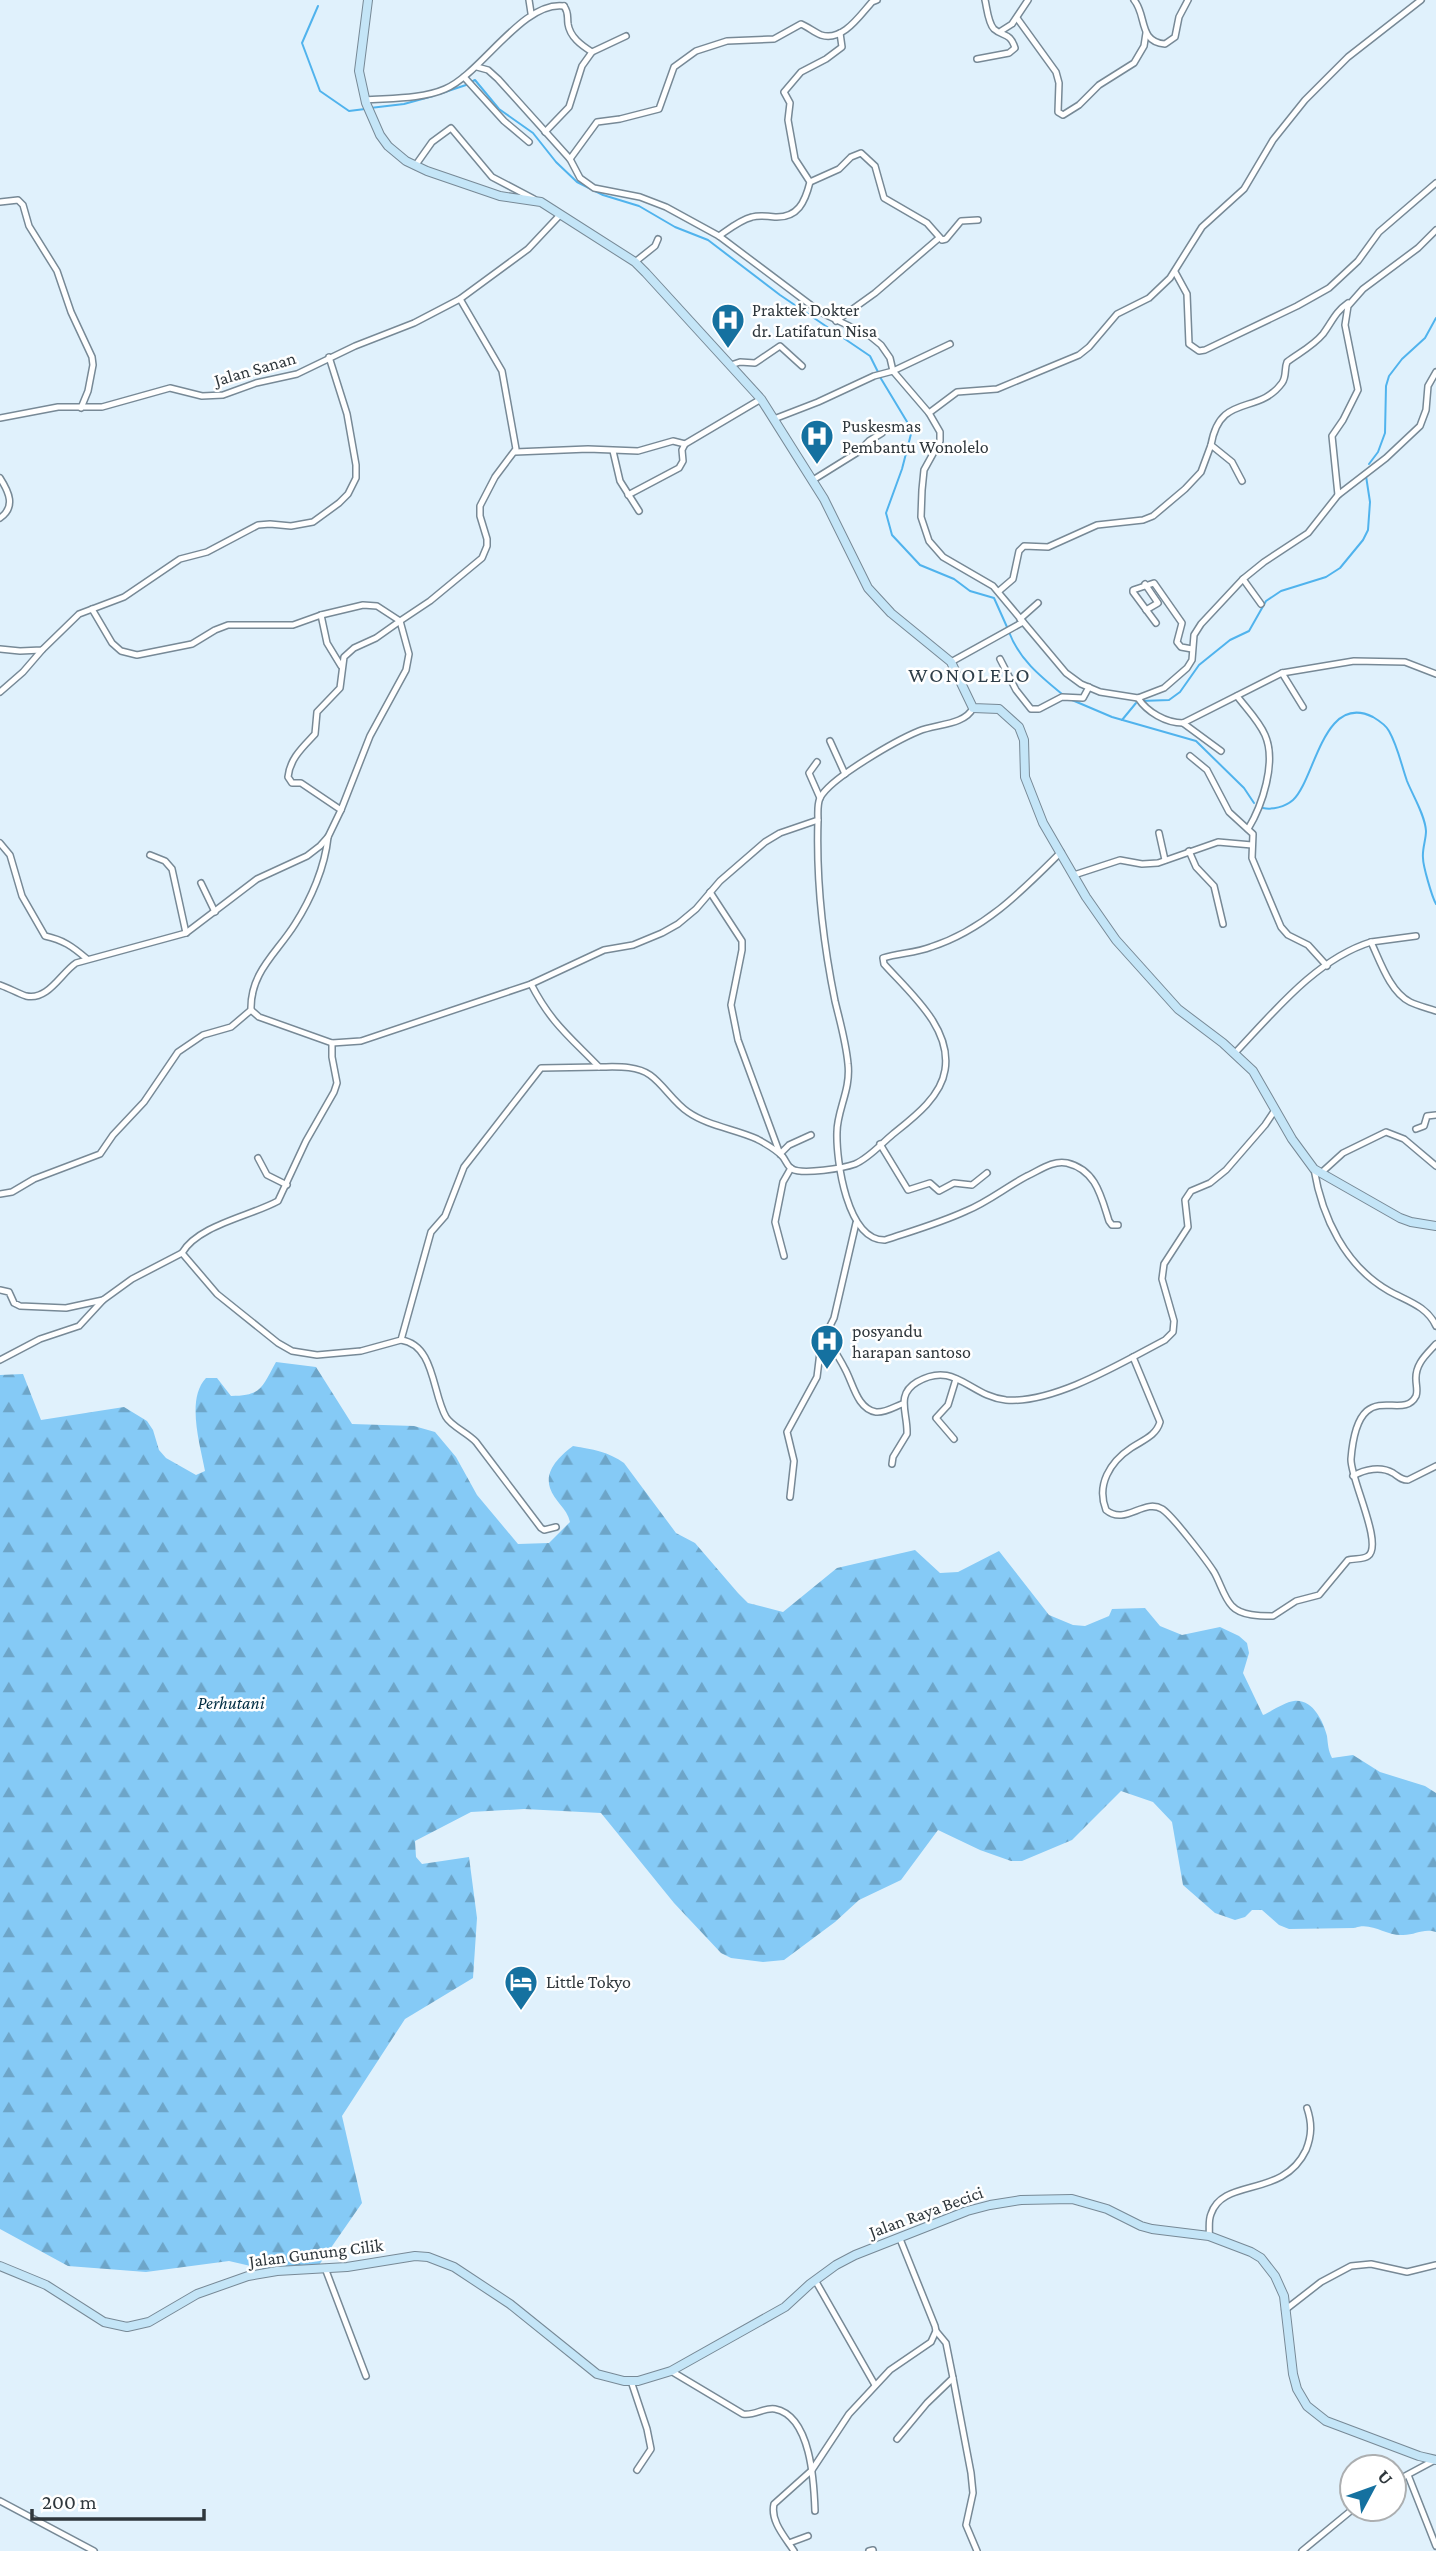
<svg xmlns="http://www.w3.org/2000/svg" width="1436" height="2551" font-family="'Crimson Pro',serif">
<defs>
<pattern id="forest-firs" width="22" height="20" patternUnits="userSpaceOnUse" patternTransform="scale(1.75)"><rect width="22" height="20" fill="#85caf6"/><path d="M5 1l3.5 6h-7zM16 11l3.5 6h-7z" fill="#6da5c8"/></pattern>
</defs>
<rect width="100%" height="100%" fill="#e0f1fc"/>
<path fill="url(#forest-firs)" d="M276,1362L316,1367L352,1424L414,1426L435,1432L456,1457L477,1495L518,1544L549,1543L570,1522C567,1508 554,1501 550,1488C544,1470 561,1455 573,1446C592,1449 609,1452 624,1463L676,1533L695,1543L738,1593L748,1603L783,1612L837,1568L915,1550L940,1573L958,1572L999,1551L1049,1615L1073,1625L1085,1626L1109,1616L1112,1609L1145,1608L1160,1626L1182,1635L1220,1627L1239,1636L1247,1643L1249,1653L1243,1673L1263,1715C1272,1711 1285,1702 1294,1701C1313,1699 1323,1721 1327,1736C1328,1744 1328,1750 1332,1758L1353,1755L1380,1772L1425,1786L1436,1793V1932C1423,1928 1416,1935 1403,1935C1385,1936 1372,1921 1354,1928L1289,1929L1279,1925L1262,1910H1252L1245,1917L1235,1920L1215,1913L1183,1885L1172,1822L1153,1802L1121,1791L1072,1840L1022,1861H1011L980,1850L938,1830L901,1880L859,1900L835,1922L784,1960L763,1962L731,1958L721,1953L674,1903L601,1813L524,1809L471,1812L415,1841L416,1857L422,1864L469,1857L477,1918L473,1978L405,2019L342,2116L362,2203L319,2265L264,2269L229,2261L146,2272L68,2266L0,2229V1375L23,1374L41,1420L124,1407L147,1421L153,1430L159,1450L166,1458L196,1475L205,1471C200,1444 186,1399 206,1378H217L231,1396C262,1396 262,1387 276,1362Z"/>
<g fill="none" stroke-linecap="round" stroke-linejoin="round">
<g stroke="#50b3ed" stroke-width="2">
<path d="M318,6L302,43L320,91L349,111L365,109"/>
<path d="M471,82L475,80L499,109L533,133L556,162L577,182L603,195L639,206L675,227L708,240L780,295L870,356L878,372"/>
<path d="M439,94L466,85"/>
<path d="M370,108L404,104L433,96"/>
<path d="M880,377L912,430L902,469L886,513L892,535L920,565L954,579L970,591L994,598L1007,627"/>
<path d="M1369,464L1378,452L1385,433L1386,386L1389,376L1402,359L1425,338L1436,318"/>
<path d="M1009,632C1019,659 1040,676 1062,694"/>
<path d="M1072,700L1112,717L1196,741L1244,788L1254,803"/>
<path d="M1141,701L1169,700L1180,692L1199,665L1230,640L1249,631L1266,601L1281,591L1326,577L1340,568L1363,540L1368,530L1370,502L1366,476"/>
<path d="M1122,720L1136,703"/>
<path d="M1263,808C1272,810 1285,807 1293,800C1315,780 1323,692 1373,717C1378,720 1386,725 1389,731C1398,747 1401,764 1407,781C1413,796 1425,815 1426,831C1426,840 1422,849 1423,858C1423,866 1432,897 1436,904"/>
</g>
<defs>
<g id="street">
<path d="M529,0L531,13"/>
<path d="M1134,0C1147,15 1138,42 1165,44L1175,37L1179,17L1188,0"/>
<path d="M564,6C569,13 567,16 568,24C570,37 581,45 592,52"/>
<path d="M1017,18L1056,72L1059,83L1058,112L1063,115L1079,105L1099,85L1134,63L1144,46L1146,33"/>
<path d="M1001,31L1012,24L1028,0"/>
<path d="M977,59L1009,53L1015,48C1010,32 1003,37 994,29C988,23 987,8 985,0"/>
<path d="M477,67L488,70L498,79L570,159L580,178L594,188L640,197L666,207L719,236L820,312L870,336L881,345L890,358L893,371L929,413L940,432V441L924,470L922,490L921,517L929,541L943,557L993,586L1066,673L1081,684L1100,692L1138,698L1164,688L1187,668L1192,660L1194,635L1201,624L1243,579L1264,562L1308,533L1338,495L1386,458L1420,426L1426,410L1428,386L1436,372"/>
<path d="M464,77L504,121L529,142"/>
<path d="M365,100C391,98 422,99 445,89C481,74 523,0 564,6"/>
<path d="M545,132L569,107L582,66L592,52L626,36"/>
<path d="M570,159L597,122L620,119L659,109L674,67L696,51L727,41L774,39L801,24C808,27 814,32 821,35C843,42 860,15 872,2L877,0"/>
<path d="M415,166L432,142L451,128L492,177L534,199"/>
<path d="M810,182L839,169L851,157L861,153L875,166L884,198L927,223L942,240L946,239L961,221L978,220"/>
<path d="M0,202L18,200L23,205L29,226L57,271L71,312L92,357L93,365L88,391L81,408"/>
<path d="M719,236C729,229 740,220 752,217C759,215 767,216 775,217C798,218 805,202 810,182L795,159L788,120L790,103L784,92L801,72L826,59L842,47L840,33"/>
<path d="M635,262L655,246L658,239"/>
<path d="M1175,272L1187,294L1189,344L1199,351L1205,350L1297,306L1329,288L1358,261L1379,232L1436,183"/>
<path d="M836,321L875,293L939,238"/>
<path d="M731,365L740,362L755,363L780,346L802,366"/>
<path d="M929,413L957,392L997,389L1079,355L1089,347L1117,314L1149,298L1170,278L1202,227L1244,189L1273,140L1305,100L1348,57L1421,0"/>
<path d="M0,418L58,407H102L170,388L202,396L223,395L256,383L297,374L355,346L414,323L460,299L528,249L559,216"/>
<path d="M774,419L818,402L874,376L893,371L950,344"/>
<path d="M613,451L620,481L639,511"/>
<path d="M515,452L588,449L638,451L673,441L685,444"/>
<path d="M0,478C9,492 16,507 0,518"/>
<path d="M813,480L858,452L869,441L882,433"/>
<path d="M1242,481L1232,462L1211,445C1220,392 1258,416 1282,383C1287,376 1284,369 1287,362C1299,353 1313,346 1323,334C1332,322 1335,312 1348,303"/>
<path d="M628,495L679,468L683,461L682,450L685,444L761,399"/>
<path d="M1338,495L1332,436L1343,420L1358,390L1345,325L1348,306L1363,289L1418,248L1436,230"/>
<path d="M1243,579L1261,604"/>
<path d="M1145,584L1158,603L1146,610"/>
<path d="M999,591L1013,579L1019,551L1024,546L1048,547L1097,525L1143,520L1153,516L1185,489L1201,472L1211,445"/>
<path d="M92,609L112,643L121,651L137,655L192,644L215,630L228,625H293L321,615L363,605L377,606L400,621L376,638L354,648L344,657L340,688L317,712L315,734C303,747 290,758 288,777L292,783H301L341,810"/>
<path d="M321,615L327,643L341,666"/>
<path d="M1020,619L1038,603"/>
<path d="M1156,623L1133,592V590L1154,583L1182,623L1177,642L1181,647L1192,649"/>
<path d="M0,649L20,651L42,650L79,614L124,597L180,559L207,552L258,525L270,524L291,526L313,522L339,503L348,494L356,478V465L347,414L329,357"/>
<path d="M1000,659L1016,690L1031,709H1039L1062,697L1083,698L1089,687"/>
<path d="M951,662L1023,622"/>
<path d="M1282,673L1303,707"/>
<path d="M0,692L23,672L42,650"/>
<path d="M1237,696C1246,708 1259,721 1265,735C1277,762 1262,806 1248,829"/>
<path d="M1138,698C1147,712 1166,723 1183,723L1282,673L1354,661L1405,662L1436,674"/>
<path d="M1183,723L1221,751"/>
<path d="M830,741L845,774"/>
<path d="M1190,756L1207,770L1229,812L1253,834L1252,858L1281,927L1288,935L1308,945L1327,966"/>
<path d="M817,762L809,773L820,798"/>
<path d="M818,820C816,881 823,942 835,1001C840,1022 846,1042 848,1064C851,1090 837,1110 837,1132C836,1160 847,1241 885,1240C912,1231 940,1223 966,1211C988,1202 1006,1187 1027,1176C1040,1170 1053,1160 1067,1163C1096,1170 1101,1196 1109,1221L1112,1225H1118"/>
<path d="M1159,833L1165,860"/>
<path d="M0,843L10,855L22,896L45,936C63,940 72,946 87,959"/>
<path d="M1189,851L1196,867L1214,886L1223,924"/>
<path d="M150,855L165,861L172,869L186,933"/>
<path d="M1074,875L1120,860L1142,864L1158,863L1218,842L1252,845"/>
<path d="M201,883L215,912"/>
<path d="M710,892L742,941V950L731,1005L738,1040L780,1154L789,1145L811,1135"/>
<path d="M1371,942L1416,936"/>
<path d="M531,984C551,1023 569,1036 599,1067C615,1067 636,1065 650,1075C664,1085 673,1102 688,1112C708,1126 735,1129 757,1139C766,1144 776,1149 783,1157C786,1161 788,1167 792,1169C803,1175 844,1168 855,1164C869,1158 881,1144 893,1134C913,1118 941,1097 945,1070C952,1028 910,993 884,964L883,958C899,953 916,953 931,947C984,930 1022,891 1061,852"/>
<path d="M0,985C9,988 17,993 26,996C48,1001 61,973 76,963L186,933L257,879L307,856L320,846L328,837L341,810L370,736L406,670L409,654L400,621L430,601L482,558L487,546V539L480,516V506L495,477L516,449L502,371L460,299"/>
<path d="M251,1010L259,1017L332,1043L361,1041L531,984L604,950L633,945L662,933L678,924L696,909L720,881L765,842L780,833L818,820C818,814 817,805 820,798C830,778 897,740 919,731C936,724 965,725 973,708"/>
<path d="M1234,1054C1273,1013 1316,959 1371,942C1380,961 1390,992 1410,1002C1418,1006 1428,1008 1436,1011"/>
<path d="M1416,1129L1424,1126L1427,1116L1436,1115"/>
<path d="M880,1144L908,1190L930,1183L939,1191L954,1183L972,1185L987,1173"/>
<path d="M258,1158L267,1175L287,1185"/>
<path d="M1314,1169C1322,1217 1345,1266 1389,1291C1407,1301 1427,1306 1436,1326"/>
<path d="M1321,1173L1343,1153L1386,1132L1404,1139L1436,1166"/>
<path d="M0,1194L12,1192L34,1179L100,1154L113,1135L144,1102L178,1052L203,1035L231,1027L251,1010C250,972 277,953 295,924C311,899 325,867 328,837"/>
<path d="M182,1253L217,1294L278,1343L292,1351L317,1355L361,1351L401,1340L431,1232L445,1216L464,1167L541,1068L599,1067"/>
<path d="M784,1256L775,1222L783,1182L791,1168"/>
<path d="M0,1290L9,1292L14,1303L20,1306L66,1308L103,1300L132,1279L182,1253C198,1225 251,1216 278,1201L306,1141L334,1092L337,1083L332,1057V1043"/>
<path d="M825,1336C832,1347 839,1357 845,1369C853,1383 857,1409 876,1412C885,1413 894,1407 902,1404"/>
<path d="M401,1340C435,1345 432,1393 446,1417C451,1426 468,1433 476,1442L541,1528L544,1530L556,1527"/>
<path d="M1133,1357L1160,1422C1156,1436 1143,1440 1131,1448C1110,1462 1096,1485 1106,1510C1125,1526 1144,1498 1162,1509C1172,1515 1207,1561 1214,1572C1220,1582 1224,1598 1232,1606C1241,1616 1261,1616 1273,1616L1296,1601L1319,1595L1348,1560C1354,1558 1363,1560 1368,1556C1384,1545 1350,1478 1351,1459C1358,1372 1402,1424 1416,1396C1418,1391 1416,1385 1416,1380C1415,1364 1426,1355 1436,1344"/>
<path d="M0,1360L40,1339L79,1326L103,1300"/>
<path d="M954,1439L936,1418L948,1405L956,1379"/>
<path d="M892,1464L893,1457L907,1434C908,1413 895,1395 917,1382C955,1360 969,1396 1006,1400C1054,1404 1123,1362 1165,1340L1173,1332L1174,1321L1162,1279L1164,1264L1188,1227L1185,1200L1191,1191L1210,1183L1226,1170L1265,1125L1275,1110"/>
<path d="M1353,1476C1365,1469 1381,1466 1393,1473C1399,1477 1401,1480 1408,1480L1436,1466"/>
<path d="M790,1497L794,1461L787,1432L817,1377L821,1344L834,1318L856,1223"/>
<path d="M1209,2236C1210,2229 1208,2221 1211,2214C1223,2177 1283,2199 1306,2150C1312,2135 1312,2123 1307,2108"/>
<path d="M325,2268L366,2376"/>
<path d="M815,2280L875,2385"/>
<path d="M1285,2310L1321,2282L1351,2266L1371,2264L1407,2272L1436,2265"/>
<path d="M671,2371L743,2414C755,2416 764,2407 775,2409C811,2416 814,2482 815,2511"/>
<path d="M953,2378L971,2473L973,2493L966,2525L977,2551"/>
<path d="M631,2381L647,2429L651,2449L637,2470"/>
<path d="M897,2439L927,2403L953,2378L946,2343L936,2331"/>
<path d="M1408,2475L1436,2546"/>
<path d="M1394,2482L1435,2460"/>
<path d="M0,2501L94,2551"/>
<path d="M789,2543L808,2536"/>
<path d="M794,2551C785,2537 770,2521 774,2504L812,2470L849,2414L890,2370L931,2342L936,2331L935,2326L900,2239"/>
<path d="M869,2551L873,2550"/>
<path d="M1302,2551L1353,2509"/>
</g>
<g id="secondary">
<path d="M368,0L359,71L366,103L380,135L388,146L406,161L427,171L500,196L541,202L635,262L646,273L761,399L824,499L868,588L891,613L951,662L973,708L999,709L1019,727L1024,740L1025,777L1043,823L1086,897L1116,940L1178,1009L1223,1043L1253,1071L1292,1139L1314,1169L1400,1218L1411,1222L1436,1226"/>
<path d="M0,2266L46,2285L104,2322L127,2327L149,2322L197,2294L248,2276L277,2271L347,2267L415,2256L428,2257L454,2267L510,2304L597,2374L624,2381H638L671,2371L785,2307L810,2284L836,2265L855,2255L967,2211L990,2205L1021,2200L1072,2199L1107,2209L1141,2226L1152,2229L1209,2236L1251,2252L1261,2258L1275,2276L1284,2296L1293,2374L1297,2389L1307,2406L1326,2421L1419,2456L1436,2460"/>
</g>
</defs>
<use href="#street" stroke="#778996" stroke-width="8"/>
<use href="#secondary" stroke="#778996" stroke-width="10"/>
<use href="#street" stroke="#fff" stroke-width="5"/>
<use href="#secondary" stroke="#c4e5f7" stroke-width="8"/>
</g>
<defs>
<symbol id="hospital-pin" viewBox="-11 -11 22 30"><path d="M0 17L-7.5 6A9.5 9.5 0 1 1 7.5 6Z" fill="#1571a0" stroke="#fff"/><path d="M-5-5h3v3.5h4V-5h3V5h-3V1.5h-4V5h-3Z" fill="#fff"/></symbol>
<symbol id="hotel-pin" viewBox="-11 -11 22 30"><path d="M0 17L-7.5 6A9.5 9.5 0 1 1 7.5 6Z" fill="#1571a0" stroke="#fff"/><path d="M-6-4.5h1.5V1H6V5H4.5V3h-9V5H-6ZM-4 0a1.8 1.8 0 1 1 3.6 0ZM.5 0V-2.5h3Q6-2.5 6 0Z" fill="#fff"/></symbol>
</defs>
<g fill-rule="evenodd">
<use href="#hospital-pin" x="709" y="301" width="38" height="52"/>
<use href="#hospital-pin" x="798" y="417" width="38" height="52"/>
<use href="#hospital-pin" x="808" y="1322" width="38" height="52"/>
<use href="#hotel-pin" x="502" y="1963" width="38" height="52"/>
</g>
<g text-anchor="middle" dominant-baseline="central" stroke-width="5" stroke-linejoin="round" paint-order="stroke">
<g font-size="18" fill="#2f373c" stroke="#fff" text-anchor="start">
<text x="752" y="310">Praktek Dokter<tspan x="752" dy="21">dr. Latifatun Nisa</tspan></text>
<text x="842" y="426">Puskesmas<tspan x="842" dy="21">Pembantu Wonolelo</tspan></text>
<text x="852" y="1331">posyandu<tspan x="852" dy="21">harapan santoso</tspan></text>
<text x="546" y="1982">Little Tokyo</text>
</g>
<g font-size="18" fill="#2f373c" stroke="#fff">
<text transform="translate(255 369) rotate(-16)">Jalan Sanan</text>
<text transform="translate(926 2212) rotate(-20)">Jalan Raya Becici</text>
<text transform="translate(316 2253) rotate(-7)">Jalan Gunung Cilik</text>
</g>
<g font-size="18" font-style="italic" fill="#002d43" stroke="#fff">
<text x="231" y="1703">Perhutani</text>
</g>
<g font-size="21" letter-spacing="2" fill="#2f3f4a" stroke="#fff">
<text x="970" y="675">WONOLELO</text>
</g>
</g>
<g transform="translate(1373 2488) rotate(49)"><circle r="33" fill="#ffffff" stroke="#acafb1" stroke-width="2"/>
<path d="M0-5L12 26L0 18L-12 26Z" fill="#1571a0"/>
<text y="-10" font-size="19" font-weight="bold" text-anchor="middle" fill="#2f373c">U</text>
</g>
<path d="M32 2509v10h172v-10" fill="none" stroke="#2f373c" stroke-width="3.5"/>
<text x="42" y="2509" font-size="21" fill="#2f373c" stroke="#ffffff" stroke-width="5" paint-order="stroke">200 m</text>
</svg>
